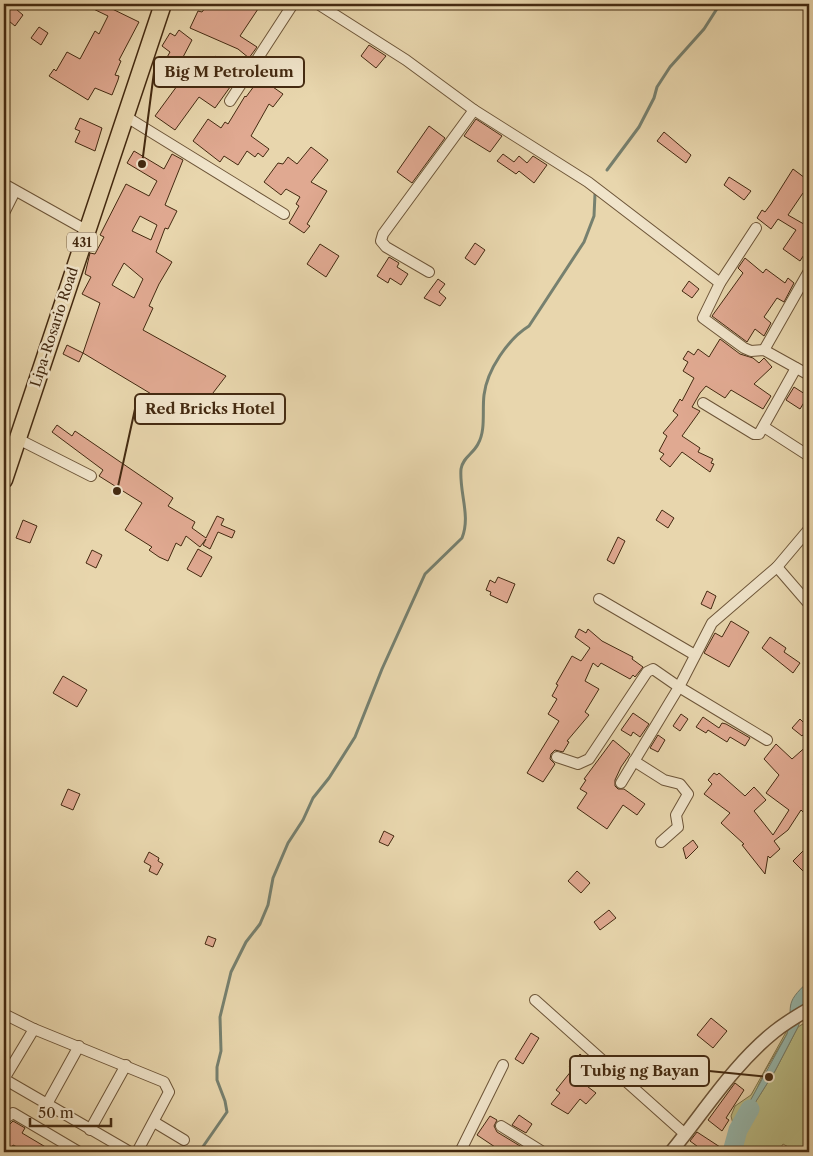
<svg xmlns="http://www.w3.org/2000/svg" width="813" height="1156" font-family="'Libre Caslon Text',serif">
<rect width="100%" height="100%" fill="#e8d6ad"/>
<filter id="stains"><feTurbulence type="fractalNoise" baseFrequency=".004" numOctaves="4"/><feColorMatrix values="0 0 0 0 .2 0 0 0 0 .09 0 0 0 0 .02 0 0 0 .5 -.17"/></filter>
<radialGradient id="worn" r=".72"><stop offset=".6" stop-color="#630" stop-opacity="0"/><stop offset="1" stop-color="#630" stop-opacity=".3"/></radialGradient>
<path fill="#babd86" stroke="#7f744c" d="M809,1020V1152H791L792,1149L783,1144L778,1152H727L734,1128L731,1116L735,1106L751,1095L790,1025L787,1034L765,1071L739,1128L775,1071L798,1027Z"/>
<path fill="#97b9ae" stroke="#76806f" d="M809,981V997L798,1027L775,1071L738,1130L744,1112L787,1034C795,1005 781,1006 809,981Z"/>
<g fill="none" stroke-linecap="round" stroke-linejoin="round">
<g stroke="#76806f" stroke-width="3">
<path d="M607,170L639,127L654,98L657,87L670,67L704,29L720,4"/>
<path d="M203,1152L202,1148L227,1112L225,1101L217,1080V1067L221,1051L220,1017L231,972L246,942L260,924L268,905L273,878L288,843L303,820L313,798L329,778L355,737L382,669L425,574L462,538C471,516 459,492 461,469C463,457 473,454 478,444C486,430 482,411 484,395C487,370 508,339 529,326L584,242L594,216L595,194"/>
</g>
<path stroke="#97b9ae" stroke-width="19" d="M732,1152L738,1130L750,1109"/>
</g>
<g fill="#e0a991" stroke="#442a11" fill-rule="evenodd">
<path d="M10,4L23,15L15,26L4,17V12Z"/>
<path d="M83,4H102L139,22L119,60L121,61L115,75L119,76L118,80L112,95L95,88L88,100L49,76L54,69L56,71L67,52L80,59L95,31L99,34L108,16Z"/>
<path d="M208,4H251L258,9L240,36L257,47L249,58L238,49L190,28L198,11L202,12Z"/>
<path d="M39,27L48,33L41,45L31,38Z"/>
<path d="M179,30L192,40L182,59L204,71L215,56L222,62L221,64L238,76L215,108L199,97L175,130L155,116L177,86L157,75L170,52L162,46L170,33L175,36Z"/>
<path d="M369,45L386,56L376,68L361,56Z"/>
<path d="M260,78L283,94L273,107L269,104L251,136L269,149L263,157L258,153L255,157L247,151L238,165L224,156L220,162L193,141L208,119L221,128L225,122L228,124L245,96L246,97Z"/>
<path d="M80,118L102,128L95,151L75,142L80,131L75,129Z"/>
<path d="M476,119L502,136L490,152L464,136Z"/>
<path d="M429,126L445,138L412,183L397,172Z"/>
<path d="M664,132L691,155L686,163L657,141Z"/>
<path d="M311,147L328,160L311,182L327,191L307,224L310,226L304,233L289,223L299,206L296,204L300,197L286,189L281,195L264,182L278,163L283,164L288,157L297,164Z"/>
<path d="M134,151L164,169L172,154L183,160L165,205L177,211L168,229L165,228L156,252L172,262L159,284L149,306L153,308L143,330L226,376L193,419L83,353L100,303L82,294L91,277L85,274L90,253L95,254L104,237L100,235L126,184L149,196L157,181L127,163ZM140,216L157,225L151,240L132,231ZM124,263L143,279L134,298L112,285Z"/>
<path d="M503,154L514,162L519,156L527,163L533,156L547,165L534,183L519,171L516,174L497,161Z"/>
<path d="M793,169L809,181V189L805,195L803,193L788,215L809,227V247L800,261L783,249L796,230L778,219L771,229L757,218L762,210L765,212L771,204Z"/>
<path d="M729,177L751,191L744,200L724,185Z"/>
<path d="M475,243L485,250L475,265L465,258Z"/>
<path d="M320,244L339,256L326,277L307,264Z"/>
<path d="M389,257L399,263L397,267L408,274L401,285L390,278L388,283L377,276Z"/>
<path d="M745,258L763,273L766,269L785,283L788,278L794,283L784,302L777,298L764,317L771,323L764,336L755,329L747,342L712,316L743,273L738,268Z"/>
<path d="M438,279L445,284L439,292L446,298L440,306L424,298Z"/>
<path d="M689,281L699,289L692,298L682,291Z"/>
<path d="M720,339L740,354L753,358L759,363L764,358L772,367L754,384L771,396L763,409L731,390L725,398L706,386L700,393L692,407L700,411L682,436L700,448L698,452L713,459L711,463L714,464L710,472L682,452L670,467L660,459L664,454L659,451L667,436L663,433L678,415L673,411L680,399L682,401L694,378L683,371L688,362L683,359L688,351L694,355L698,349L709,357Z"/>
<path d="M67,345L83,353L79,362L63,354Z"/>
<path d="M794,387L808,396L800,409L786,400Z"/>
<path d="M57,425L72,436L75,431L173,498L168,506L195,522L192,528L206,538L217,516L224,519L221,525L235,531L232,538L218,532L210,549L203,545L206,539L200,547L186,536L181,546L176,543L168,561L159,557L149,550L152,547L125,530L142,503L99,476L103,470L52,432Z"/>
<path d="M662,510L674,518L668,528L656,520Z"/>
<path d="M23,520L37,526L30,543L16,538Z"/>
<path d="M618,537L625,541L614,564L607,560Z"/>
<path d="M198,549L212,557L201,577L187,569Z"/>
<path d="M92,550L102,555L96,568L86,563Z"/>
<path d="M498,577L515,584L507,603L490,595L491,592L486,590L490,580L495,583Z"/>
<path d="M707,591L716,596L711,609L701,604Z"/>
<path d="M731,621L749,632L729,667L704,653L715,633L722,637Z"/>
<path d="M579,629L586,633L588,629L602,641L633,657L632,659L643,667L635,677L633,675L630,679L601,663L598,667L593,663L585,681L599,689L585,712L589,715L567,741L569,742L563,752L555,750L551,754L550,759L555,764L543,782L527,773L559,721L548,714L557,699L552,696L558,685L556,684L572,656L581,661L590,648L575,637Z"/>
<path d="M770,637L786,648L784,652L800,663L793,673L762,648Z"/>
<path d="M63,676L87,690L77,707L53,693Z"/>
<path d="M633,713L649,724L640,737L633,732L631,736L621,730Z"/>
<path d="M681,714L688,719L680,731L673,726Z"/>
<path d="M703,717L719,728L722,723L726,724L750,738L745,746L730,737L727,742L708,730L706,733L696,727Z"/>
<path d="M800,719L809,728L802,736L792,728Z"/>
<path d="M658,735L665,740L658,752L650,748Z"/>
<path d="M613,740L630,754L621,767L615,780V786L618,789H624L645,804L637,815L623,805L607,829L577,808L587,793L580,789L586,780L584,779Z"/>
<path d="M776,744L792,759L809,744V778L803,785L809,791V806L803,812L801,810L788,830L774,841L780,849L770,858L768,856L765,874L742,845L744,844L721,823L730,813L704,794L712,784L708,780L714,773L717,775L719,773L745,796L754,787L766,800L754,811L773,835L789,810L766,793L779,775L764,759Z"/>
<path d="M68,789L80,794L73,810L61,805Z"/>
<path d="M384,831L394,836L388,846L379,842Z"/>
<path d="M693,840L698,847L686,859L683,848Z"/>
<path d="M809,845V877L793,861Z"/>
<path d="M149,852L159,858L158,861L163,864L157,875L149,871L151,866L144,862Z"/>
<path d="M577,871L590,883L581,893L568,881Z"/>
<path d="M609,910L616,918L600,930L594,922Z"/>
<path d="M208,936L216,939L213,947L205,944Z"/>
<path d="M711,1018L727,1031L713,1048L697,1035Z"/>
<path d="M531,1033L539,1038L523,1064L515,1059Z"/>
<path d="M580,1054L592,1065L579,1080L596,1093L586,1104L580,1099L568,1114L551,1104L560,1093L556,1090L572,1070L569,1067Z"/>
<path d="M735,1083L744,1090L726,1118L729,1120L722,1131L708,1120Z"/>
<path d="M519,1115L532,1124L526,1133L512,1125Z"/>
<path d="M490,1116L497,1120L494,1126L497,1132L530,1152H496L498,1149L477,1135Z"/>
<path d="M13,1121L25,1128L22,1133L54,1152H27L13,1145L9,1152H4V1130Z"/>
<path d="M697,1132L720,1147L717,1152H705L690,1141Z"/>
</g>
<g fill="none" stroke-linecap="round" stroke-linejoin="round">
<defs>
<g id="minor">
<path d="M318,4L406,60L474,110L588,182L720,283"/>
<path d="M230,101L293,4"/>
<path d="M125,116L284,214"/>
<path d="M4,184L86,230"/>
<path d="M4,213L15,191"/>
<path d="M756,228L720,283L703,318L744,348L751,351L764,350L809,375"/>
<path d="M429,272L386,247L381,241L383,234L474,110"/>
<path d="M764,350L809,271"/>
<path d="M703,403L754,434H759L796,368"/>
<path d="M764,427L809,456"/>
<path d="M18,439L91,476"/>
<path d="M777,567L809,604"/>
<path d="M599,599L695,655"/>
<path d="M767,740L679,687L712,623L777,567L809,529"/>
<path d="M557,757L578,764L589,759L647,672L653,669L679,687L621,783"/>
<path d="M634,761L664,780L680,784L688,794L676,815L678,827L661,842"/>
<path d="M535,1000L685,1134"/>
<path d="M4,1014L34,1029L164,1082L169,1092L137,1152"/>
<path d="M4,1079L130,1152"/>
<path d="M4,1079L34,1029"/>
<path d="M47,1104L79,1046"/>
<path d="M4,1119L13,1113L79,1152"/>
<path d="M154,1122L184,1140"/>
<path d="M501,1126L543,1152"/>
<path d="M90,1130L126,1065"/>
<path d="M460,1152L503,1065"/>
</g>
<path id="tertiary" d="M671,1152C704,1112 733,1065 774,1032C785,1023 797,1016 809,1009"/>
<path id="primary" d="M4,480L163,4"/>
</defs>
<use href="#minor" stroke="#6d5538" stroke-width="12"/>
<use href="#tertiary" stroke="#6d5538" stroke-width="15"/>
<use href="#primary" stroke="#442a11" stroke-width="19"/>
<use href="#minor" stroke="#f0e4ca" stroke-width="10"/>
<use href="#tertiary" stroke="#f0e4ca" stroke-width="12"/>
<use href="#primary" stroke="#e8d6ad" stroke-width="16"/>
</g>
<g text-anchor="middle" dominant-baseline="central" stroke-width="5" stroke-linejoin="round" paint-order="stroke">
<rect fill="#f0e4ca" stroke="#786248" stroke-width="1" x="67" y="232.5" width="30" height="19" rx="4"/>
<g font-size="12" font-weight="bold" fill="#442a11">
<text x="82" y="242">431</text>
</g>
<g font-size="14" fill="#442a11" stroke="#f0e4ca">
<text transform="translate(54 327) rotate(-72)">Lipa-Rosario Road</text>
</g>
</g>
<path fill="none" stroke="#442a11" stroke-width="2" d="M142 164L154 72M117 491L135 409M769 1077L709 1071"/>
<g fill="#442a11" stroke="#f0e4ca" stroke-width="2">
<circle cx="142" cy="164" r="5"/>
<circle cx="117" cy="491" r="5"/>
<circle cx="769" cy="1077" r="5"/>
</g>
<g fill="#f0e4ca" stroke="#442a11" stroke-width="2">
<rect x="154" y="57" width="150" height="30" rx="5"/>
<rect x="135" y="394" width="150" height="30" rx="5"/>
<rect x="570" y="1056" width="139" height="30" rx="5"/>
</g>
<g font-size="15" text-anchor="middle" font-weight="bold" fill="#442a11">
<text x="229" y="77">Big M Petroleum</text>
<text x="210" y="414">Red Bricks Hotel</text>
<text x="640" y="1076">Tubig ng Bayan</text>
</g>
<rect width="813" height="1156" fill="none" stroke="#e8d6ad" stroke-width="20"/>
<rect x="5" y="5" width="803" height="1146" fill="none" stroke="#442a11" stroke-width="2.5"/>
<rect x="10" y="10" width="793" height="1136" fill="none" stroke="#442a11"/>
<path d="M30 1118v8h81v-8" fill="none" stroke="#442a11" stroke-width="2.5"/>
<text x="38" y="1118" font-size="15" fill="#442a11" stroke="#f0e4ca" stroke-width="4" paint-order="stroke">50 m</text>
<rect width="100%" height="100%" filter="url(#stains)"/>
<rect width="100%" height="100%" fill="url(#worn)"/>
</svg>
